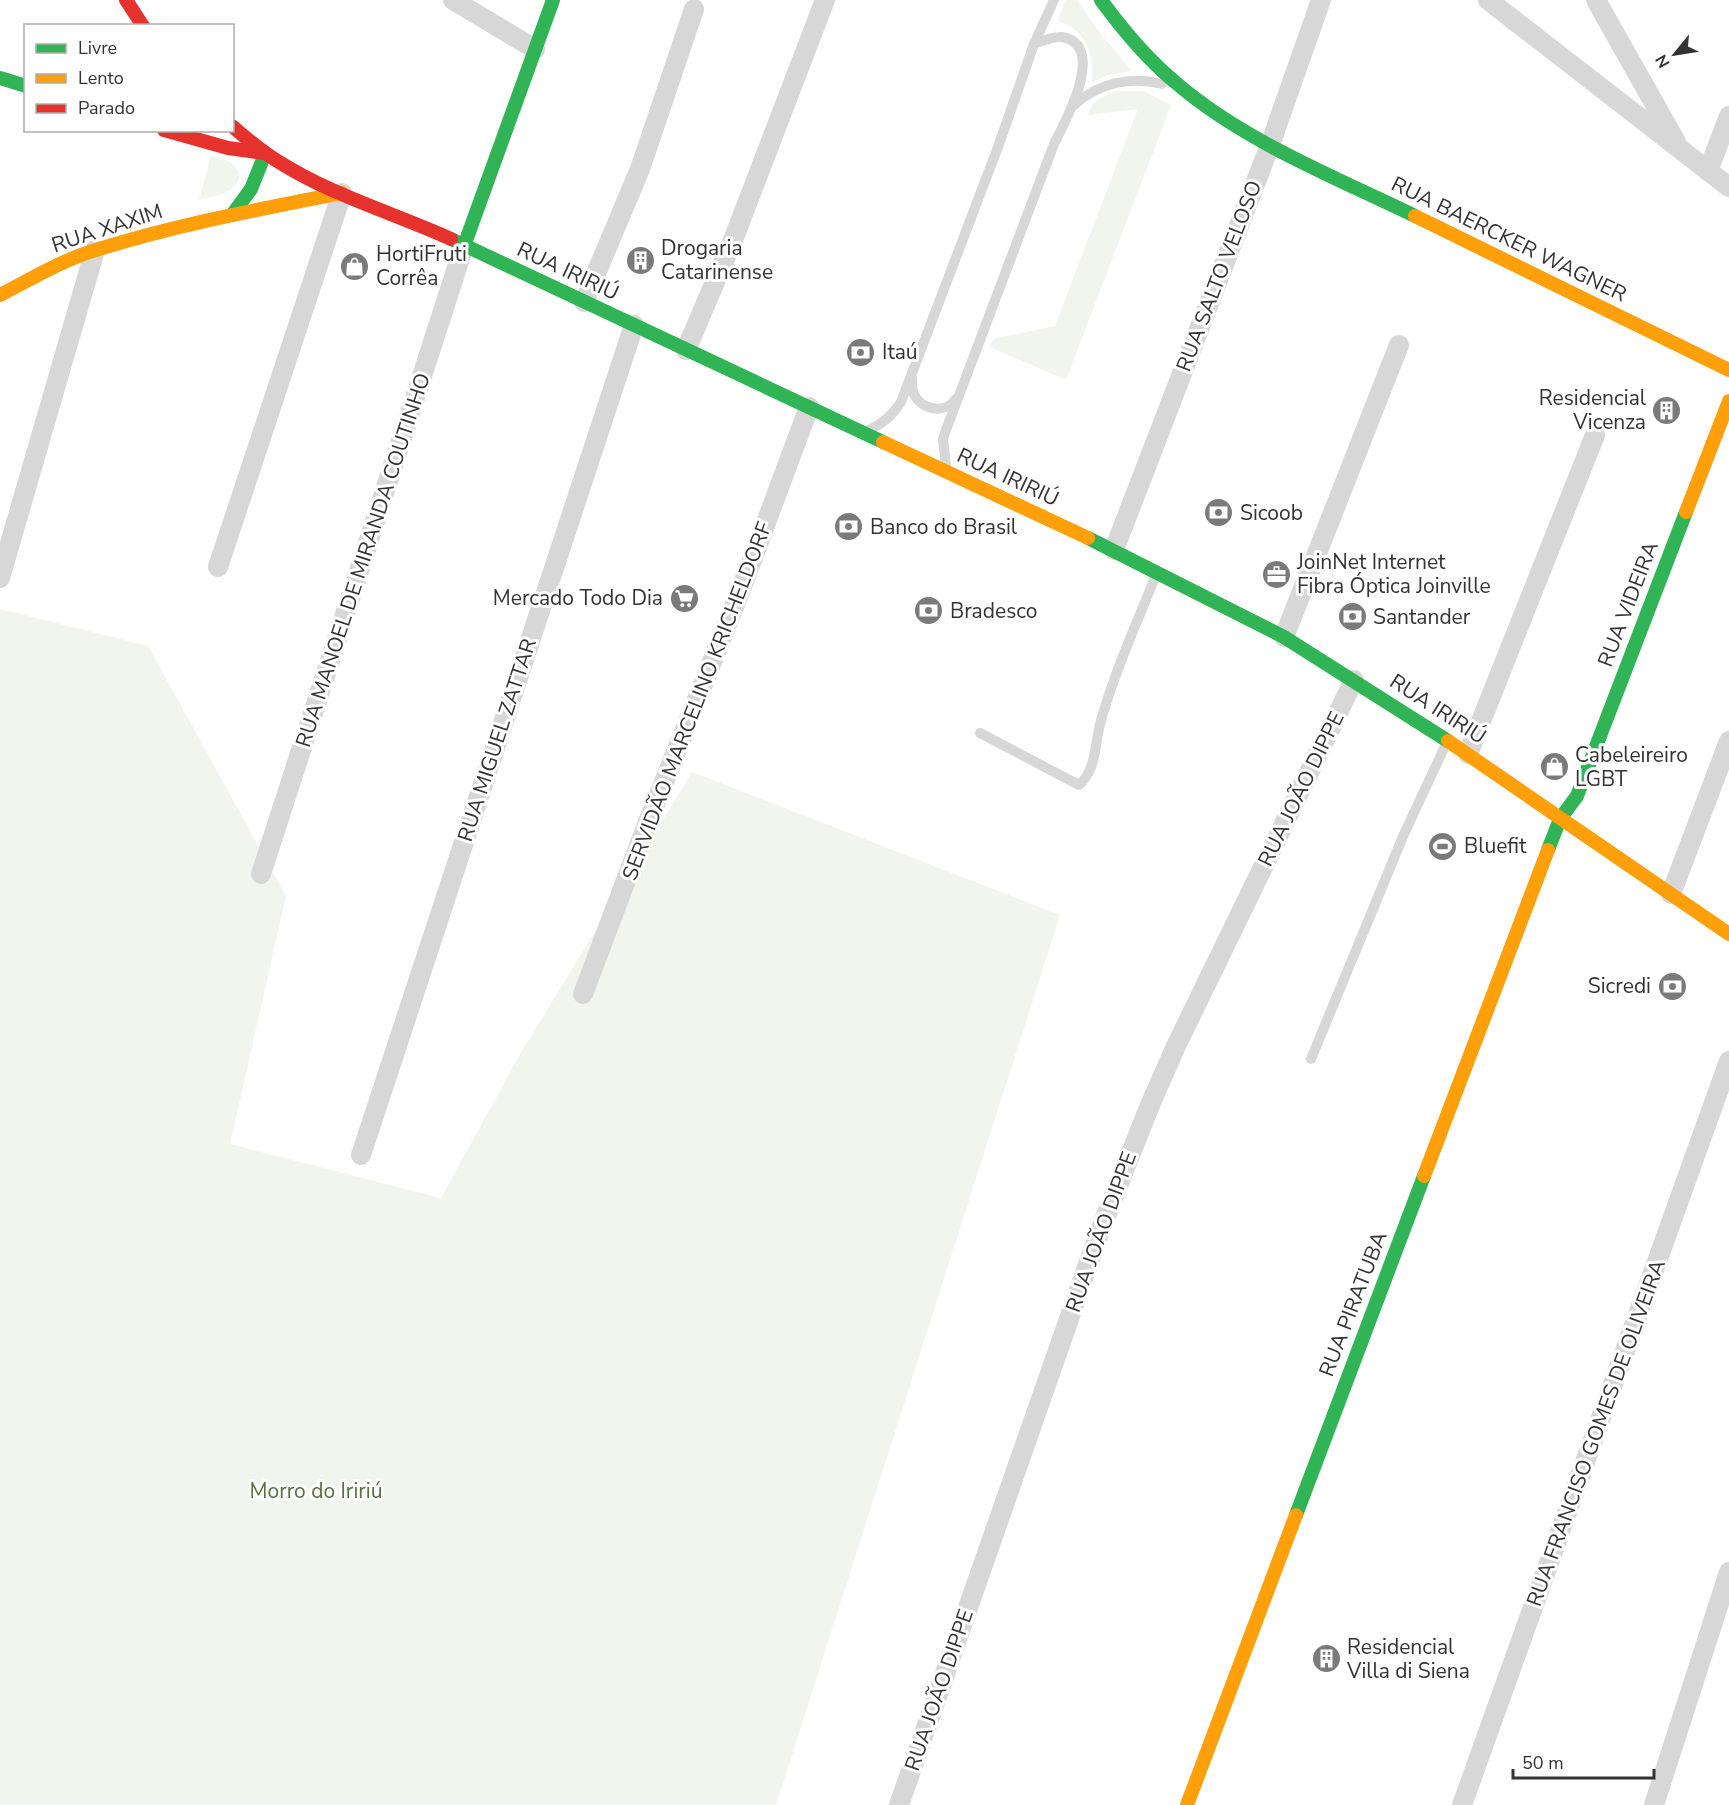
<svg xmlns="http://www.w3.org/2000/svg" width="1729" height="1805" font-family="'Nunito Sans',sans-serif">
<rect width="100%" height="100%" fill="#fff"/>
<g fill="#f1f5ed">
<path d="M1065,0H1077L1103,37L1132,71L1107,75L1092,83C1095,56 1086,29 1058,21Z"/>
<path d="M1117,91H1144L1171,105L1066,380L990,347L993,339L1055,326L1138,109L1088,115C1093,99 1101,97 1117,91Z"/>
<path d="M211,156L231,162L240,174C236,195 216,195 199,200Z"/>
<path d="M0,609L148,646L286,896L230,1144L441,1198L519,1056L692,772L1060,915L776,1805H0Z"/>
</g>
<g fill="none" stroke-linecap="round" stroke-linejoin="round">
<g stroke="#d7d7d7" stroke-width="10">
<path d="M1074,105C1098,83 1131,76 1162,84"/>
<path d="M912,378C912,382 912,388 913,392C920,410 945,415 956,399"/>
<path d="M869,430C883,423 892,416 901,402L998,147L1034,44L1054,0"/>
<path d="M946,467L943,439L946,430L1054,144C1065,122 1108,45 1062,37C1053,36 1042,41 1034,44"/>
<path d="M980,733L1079,785C1096,771 1095,744 1100,724C1114,673 1136,625 1156,575"/>
<path d="M1311,1059L1404,834L1446,744"/>
</g>
<g stroke="#d7d7d7" stroke-width="20">
<path d="M453,0L535,49"/>
<path d="M1488,0L1729,187"/>
<path d="M1596,0L1676,142"/>
<path d="M1708,171L1729,116"/>
<path d="M584,302L640,169L694,9"/>
<path d="M686,350L735,235L825,0"/>
<path d="M1114,550L1270,145L1321,0"/>
<path d="M218,567L342,193"/>
<path d="M0,578L95,250"/>
<path d="M1284,637L1399,345"/>
<path d="M1468,754L1595,435"/>
<path d="M261,874L464,246"/>
<path d="M1671,894L1729,741"/>
<path d="M583,994L648,822L745,579L809,407"/>
<path d="M361,1155L634,325"/>
<path d="M899,1805L1098,1236L1150,1105L1176,1046L1354,680"/>
<path d="M1462,1805L1729,1061"/>
<path d="M1654,1805L1729,1572"/>
</g>
<g stroke="#30b455" stroke-width="14">
<path d="M1101,0C1123,30 1146,58 1175,82C1243,141 1335,177 1415,216"/>
<path d="M0,78L26,86"/>
<path d="M232,215L251,189L265,154"/>
<path d="M451,239L883,442"/>
<path d="M464,246L553,0"/>
<path d="M1088,538L1284,637L1448,741"/>
<path d="M1548,850L1560,819L1577,796L1686,512"/>
<path d="M1296,1515L1424,1176"/>
</g>
<g stroke="#ff9f0a" stroke-width="14">
<path d="M1415,216L1729,370"/>
<path d="M0,295C31,279 62,260 96,250C175,225 260,209 342,193"/>
<path d="M883,442L1088,538"/>
<path d="M1686,512L1729,401"/>
<path d="M1448,741L1729,934"/>
<path d="M1424,1176L1548,850"/>
<path d="M1187,1805L1296,1515"/>
</g>
<g stroke="#e5322d" stroke-width="14">
<path d="M126,0L143,26"/>
<path d="M232,126C247,139 262,152 279,162C333,196 394,213 451,239"/>
<path d="M164,130L228,148L264,153"/>
</g>
</g>
<defs>
<symbol id="building-disc" viewBox="-11 -11 22 22"><circle r="9.5" fill="#7a7a7a" stroke="#fff"/><path d="M-4-6H4V6H1V3H-1V6H-4ZM-2.5-4.3h1.7v1.8h-1.7ZM.8-4.3h1.7v1.8H.8ZM-2.5-1h1.7V.8h-1.7ZM.8-1h1.7V.8H.8Z" fill="#fff"/></symbol>
<symbol id="shop-disc" viewBox="-11 -11 22 22"><circle r="9.5" fill="#7a7a7a" stroke="#fff"/><path d="M-5-2.5h2.3a2.7 3.5 0 0 1 5.4 0H5L5.5 6h-11ZM-1.5-2.5h3a1.5 2.3 0 0 0-3 0Z" fill="#fff"/></symbol>
<symbol id="bank-disc" viewBox="-11 -11 22 22"><circle r="9.5" fill="#7a7a7a" stroke="#fff"/><path d="M-6-4H6V4H-6ZM0-2.3a2.3 2.3 0 1 0 0 4.6a2.3 2.3 0 1 0 0-4.6Z" fill="#fff"/></symbol>
<symbol id="office-disc" viewBox="-11 -11 22 22"><circle r="9.5" fill="#7a7a7a" stroke="#fff"/><path d="M-6-3h4V-5.5h4V-3h4V5H-6ZM-1-4.5V-3h2v-1.5ZM-6 0V1H6V0Z" fill="#fff"/></symbol>
<symbol id="supermarket-disc" viewBox="-11 -11 22 22"><circle r="9.5" fill="#7a7a7a" stroke="#fff"/><path d="M-6-5.5h2.5l.6 2H6L4.5 2H-2.5L-4.4-4H-6ZM-1.5 3.2a1.3 1.3 0 1 0 .1 0ZM3 3.2a1.3 1.3 0 1 0 .1 0Z" fill="#fff"/></symbol>
<symbol id="stadium-disc" viewBox="-11 -11 22 22"><circle r="9.5" fill="#7a7a7a" stroke="#fff"/><path d="M0-5a6.5 5 0 1 0 0 10a6.5 5 0 1 0 0-10ZM-3.5-1.8h7v3.6h-7Z" fill="#fff"/></symbol>
</defs>
<g fill-rule="evenodd">
<use href="#building-disc" x="624" y="244" width="33" height="33"/>
<use href="#shop-disc" x="338" y="250" width="33" height="33"/>
<use href="#bank-disc" x="844" y="336" width="33" height="33"/>
<use href="#building-disc" x="1650" y="394" width="33" height="33"/>
<use href="#bank-disc" x="1202" y="496" width="33" height="33"/>
<use href="#bank-disc" x="832" y="510" width="33" height="33"/>
<use href="#office-disc" x="1260" y="558" width="33" height="33"/>
<use href="#supermarket-disc" x="668" y="582" width="33" height="33"/>
<use href="#bank-disc" x="912" y="594" width="33" height="33"/>
<use href="#bank-disc" x="1336" y="600" width="33" height="33"/>
<use href="#shop-disc" x="1538" y="750" width="33" height="33"/>
<use href="#stadium-disc" x="1426" y="830" width="33" height="33"/>
<use href="#bank-disc" x="1656" y="970" width="33" height="33"/>
<use href="#building-disc" x="1310" y="1642" width="33" height="33"/>
</g>
<g text-anchor="middle" dominant-baseline="central" stroke-width="6" stroke-linejoin="round" paint-order="stroke">
<g font-size="21" fill="#333" stroke="#fff">
<text transform="translate(107 228) rotate(-18)">RUA XAXIM</text>
<text transform="translate(1509 239) rotate(26)">RUA BAERCKER WAGNER</text>
<text transform="translate(568 271) rotate(25)">RUA IRIRIÚ</text>
<text transform="translate(1219 276) rotate(-69)">RUA SALTO VELOSO</text>
<text transform="translate(1008 477) rotate(25)">RUA IRIRIÚ</text>
<text transform="translate(363 560) rotate(-72)">RUA MANOEL DE MIRANDA COUTINHO</text>
<text transform="translate(1628 604) rotate(-69)">RUA VIDEIRA</text>
<text transform="translate(697 701) rotate(-69)">SERVIDÃO MARCELINO KRICHELDORF</text>
<text transform="translate(1438 709) rotate(33)">RUA IRIRIÚ</text>
<text transform="translate(497 740) rotate(-72)">RUA MIGUEL ZATTAR</text>
<text transform="translate(1301 789) rotate(-64)">RUA JOÃO DIPPE</text>
<text transform="translate(1101 1232) rotate(-70)">RUA JOÃO DIPPE</text>
<text transform="translate(1353 1304) rotate(-69)">RUA PIRATUBA</text>
<text transform="translate(1596 1433) rotate(-70)">RUA FRANCISO GOMES DE OLIVEIRA</text>
<text transform="translate(939 1690) rotate(-71)">RUA JOÃO DIPPE</text>
</g>
<g font-size="21" fill="#333" stroke="#fff" text-anchor="start">
<text x="661" y="248">Drogaria<tspan x="661" dy="24">Catarinense</tspan></text>
<text x="376" y="254">HortiFruti<tspan x="376" dy="24">Corrêa</tspan></text>
<text x="882" y="352">Itaú</text>
<text x="1646" y="398" text-anchor="end">Residencial<tspan x="1646" dy="24">Vicenza</tspan></text>
<text x="1240" y="513">Sicoob</text>
<text x="870" y="527">Banco do Brasil</text>
<text x="1297" y="562">JoinNet Internet<tspan x="1297" dy="24">Fibra Óptica Joinville</tspan></text>
<text x="663" y="598" text-anchor="end">Mercado Todo Dia</text>
<text x="950" y="611">Bradesco</text>
<text x="1373" y="617">Santander</text>
<text x="1575" y="755">Cabeleireiro<tspan x="1575" dy="24">LGBT</tspan></text>
<text x="1464" y="846">Bluefit</text>
<text x="1651" y="986" text-anchor="end">Sicredi</text>
<text x="1347" y="1647">Residencial<tspan x="1347" dy="24">Villa di Siena</tspan></text>
</g>
<g font-size="21" fill="#56703f" stroke="#fff">
<text x="316" y="1491">Morro do Iririú</text>
</g>
</g>
<rect x="24" y="24" width="210" height="108" fill="#ffffff" stroke="#adadad" stroke-width="1.5"/>
<rect x="36" y="44" width="30" height="9" fill="#30b455" stroke="#adadad" stroke-width="1.5"/>
<text x="78" y="54" font-size="18" fill="#333333">Livre</text>
<rect x="36" y="74" width="30" height="9" fill="#ff9f0a" stroke="#adadad" stroke-width="1.5"/>
<text x="78" y="84" font-size="18" fill="#333333">Lento</text>
<rect x="36" y="104" width="30" height="9" fill="#e5322d" stroke="#adadad" stroke-width="1.5"/>
<text x="78" y="114" font-size="18" fill="#333333">Parado</text>
<g transform="translate(1675 54) rotate(240)" stroke="#ffffff" stroke-width="4.5" paint-order="stroke">
<path d="M0-4.5L10 22L0 15L-10 22Z" fill="#333333"/>
<text y="-9" font-size="16" font-weight="bold" text-anchor="middle" fill="#333333">N</text>
</g>
<path d="M1513 1769v9h141v-9" fill="none" stroke="#333333" stroke-width="3"/>
<text x="1522" y="1769" font-size="18" fill="#333333" stroke="#ffffff" stroke-width="4.5" paint-order="stroke">50 m</text>
</svg>
